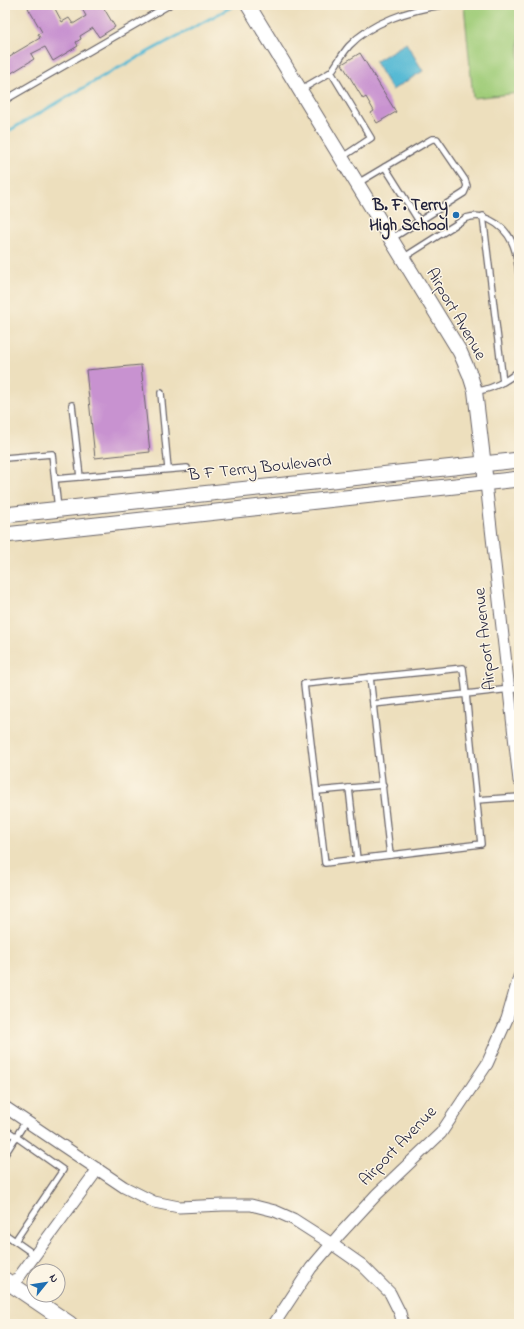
<svg xmlns="http://www.w3.org/2000/svg" width="524" height="1329" font-family="'Indie Flower',sans-serif">
<rect width="100%" height="100%" fill="#fcf5e5"/>
<filter id="ink" filterUnits="userSpaceOnUse"><feTurbulence type="fractalNoise" baseFrequency=".025" numOctaves="2"/><feDisplacementMap in="SourceGraphic" scale="8" xChannelSelector="R" yChannelSelector="G"/><feConvolveMatrix kernelMatrix="1 2 1 2 8 2 1 2 1" color-interpolation-filters="sRGB"/></filter>
<filter id="wash" filterUnits="userSpaceOnUse"><feTurbulence type="fractalNoise" baseFrequency=".012" numOctaves="4" result="noise"/><feDisplacementMap in="SourceGraphic" scale="16" xChannelSelector="R" yChannelSelector="G"/><feGaussianBlur stdDeviation="0.9" result="paint"/><feColorMatrix in="noise" values="0 0 0 0 0 0 0 0 0 0 0 0 0 0 0 0 0 1.4 0 .05"/><feComposite in="paint" operator="in"/></filter>
<g filter="url(#wash)">
<rect width="100%" height="100%" fill="#eddfbd"/>
<path fill="#a1cd7a" stroke="#62785a" d="M464,5H519V93L473,98Z"/>
<path fill="#55b9d4" stroke="#3c6e88" d="M406,43L423,71L392,90L375,62Z"/>
<g fill="none" stroke-linecap="round" stroke-linejoin="round">
<path stroke="#55b9d4" stroke-width="3" d="M5,133L109,73L235,5"/>
</g>
<g id="blocks">
<g fill="#c892d0">
<path d="M34,5H53L62,22L69,18L73,24L86,16L80,5H102L115,27L99,37L93,28L80,36L81,39L76,42L78,46L53,61L45,47L31,54L34,59L5,77V60L13,55V54L40,38L38,34L42,32L28,8Z"/>
<path d="M360,53L396,112L377,123L371,113L374,111L366,97L363,99L342,64Z"/>
<path d="M141,365L150,452L95,458L86,370Z"/>
</g>
</g>
</g>
<g filter="url(#ink)">
<use href="#blocks" fill-opacity="0" stroke="#696468" stroke-width="1"/>
<g fill="none" stroke-linecap="round" stroke-linejoin="round">
<defs>
<g id="service">
<path d="M331,72C337,64 342,54 349,46C371,22 410,10 442,5"/>
<path d="M300,90L331,72L371,138L341,158"/>
<path d="M5,100L169,5"/>
<path d="M385,167L419,221"/>
<path d="M358,183L425,143L432,139H437L465,180L467,186L464,193L391,239"/>
<path d="M483,216L503,382"/>
<path d="M403,258L466,218C476,215 482,216 490,220C513,231 517,252 519,275"/>
<path d="M475,391C488,391 510,380 519,370"/>
<path d="M161,393L168,469"/>
<path d="M72,405L80,477"/>
<path d="M5,458L52,454L58,509"/>
<path d="M55,479L187,468"/>
<path d="M370,677L390,855"/>
<path d="M373,704L466,694L463,668L304,684L325,863L481,844L466,694L519,688"/>
<path d="M349,788L357,859"/>
<path d="M317,791L383,785"/>
<path d="M477,800L519,797"/>
<path d="M5,1129L63,1170L15,1241"/>
<path d="M5,1154L26,1121"/>
<path d="M5,1234L35,1255"/>
</g>
<g id="minor">
<path d="M486,483L519,781"/>
<path d="M5,1107L124,1187L154,1202L179,1207L223,1205H251L275,1211L293,1219L332,1244L362,1265L390,1293L400,1313L403,1324"/>
<path d="M13,1285L98,1169"/>
<path d="M274,1324L311,1268L340,1234L377,1194L441,1133L487,1064L507,1019L519,977"/>
</g>
<path id="tertiary" d="M248,5L460,352L470,375L475,391L486,483"/>
<g id="secondary">
<path d="M5,515L519,460"/>
<path d="M5,535L519,479"/>
<path d="M5,1280L70,1324"/>
</g>
</defs>
<use href="#service" stroke="#696468" stroke-width="8"/>
<use href="#minor" stroke="#696468" stroke-width="13"/>
<use href="#tertiary" stroke="#696468" stroke-width="16"/>
<use href="#secondary" stroke="#696468" stroke-width="17"/>
<use href="#service" stroke="#fff" stroke-width="5.5"/>
<use href="#minor" stroke="#fff" stroke-width="11"/>
<use href="#tertiary" stroke="#fff" stroke-width="14"/>
<use href="#secondary" stroke="#fff" stroke-width="15"/>
</g>
</g>
<circle fill="#1f6fb2" stroke="#fcf5e5" stroke-width="1.5" cx="456" cy="215" r="4"/>
<g text-anchor="middle" dominant-baseline="central" stroke-width="3" stroke-linejoin="round" paint-order="stroke">
<g font-size="17" font-weight="bold" fill="#22223b" stroke="#fcf5e5" text-anchor="end">
<text x="448" y="205">B. F. Terry<tspan x="448" dy="20">High School</tspan></text>
</g>
<g font-size="17" fill="#22223b" stroke="#fcf5e5">
<text transform="translate(456 314) rotate(60)">Airport Avenue</text>
<text transform="translate(260 468) rotate(-6)">B F Terry Boulevard</text>
<text transform="translate(485 639) rotate(-96)">Airport Avenue</text>
<text transform="translate(398 1146) rotate(-46)">Airport Avenue</text>
</g>
</g>
<rect width="524" height="1329" fill="none" stroke="#fcf5e5" stroke-width="20"/>
<g transform="translate(46 1283) rotate(60)"><circle r="19" fill="#fcf5e5" stroke="#a5a1a1"/>
<path d="M0-3L7 15L0 10L-7 15Z" fill="#1f6fb2"/>
<text y="-6" font-size="11" font-weight="bold" text-anchor="middle" fill="#22223b">N</text>
</g>
</svg>
